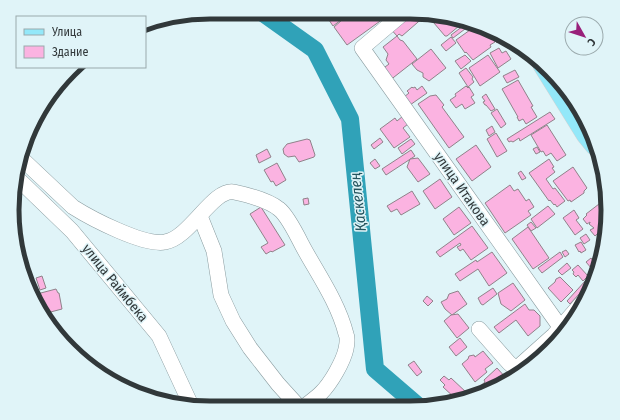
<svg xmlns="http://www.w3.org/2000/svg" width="620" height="420" font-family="'Fira Sans Condensed',sans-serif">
<rect width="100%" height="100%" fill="#e0f4f8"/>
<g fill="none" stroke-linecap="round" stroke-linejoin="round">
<path stroke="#30a2b8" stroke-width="18" d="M263,13L315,50L350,119L375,369L418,406"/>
</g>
<g fill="#fbb3e1" stroke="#90828a">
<path d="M325,14H337L341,20L333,26Z"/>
<path d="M349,14L380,15L383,19L347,45L334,27Z"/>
<path d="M402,15H425V16L402,36L399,34L397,36L389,27Z"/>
<path d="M428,16H448L465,21L447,36H445Z"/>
<path d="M467,23L469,26L453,38L451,35Z"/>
<path d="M475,25L486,29L495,42L490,45L491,47L473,60L466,52L465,53L456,40L470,30L469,29Z"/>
<path d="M487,29L498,33L504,37L497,43Z"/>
<path d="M397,36L400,40L403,41L417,59L389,81L381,70L389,64L386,60L388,54L383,47Z"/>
<path d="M451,37L456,43L446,51L441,45Z"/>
<path d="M499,48L502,53L506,51L511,59L498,68L490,53Z"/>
<path d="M431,49L446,68L429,81L423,77V73L417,70L412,64Z"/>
<path d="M465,55L471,61L461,69L455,61Z"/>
<path d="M488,55L500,72L480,86L469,68Z"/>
<path d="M466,68L473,77L472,79L474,82L468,87L459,73Z"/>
<path d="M515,70L519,77L507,83L503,76Z"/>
<path d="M518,80L533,106L531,107L537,117L526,124L523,119L519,121L517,117H518L502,89Z"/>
<path d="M422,86L427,93L410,105L404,97L409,93L407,91L412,87L413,88L415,87L417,90Z"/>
<path d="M466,86L468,88L469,87L474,95L471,97L475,103L465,109L462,104L456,108L450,100L456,96L455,94Z"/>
<path d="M486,94L495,109L491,111L486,105H485L483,102L485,101L482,97Z"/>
<path d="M436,95L444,105L442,107L464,137L449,148L418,104L430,96Z"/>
<path d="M497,109L506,124L501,128L491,113Z"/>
<path d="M550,112L555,119L520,141L519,138L513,142L511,141L509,142L507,139Z"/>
<path d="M403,116L408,124L403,128L410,137L394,148L380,129L395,118L397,121Z"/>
<path d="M547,125L566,155L557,161L551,153L546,156L543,151L541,152L531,135Z"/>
<path d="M492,126L495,132L489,136L486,130Z"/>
<path d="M496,133L507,151L497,157L487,139Z"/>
<path d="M380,138L383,142L374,149L371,145Z"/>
<path d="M307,139L310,140L315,155L314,157L299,162L295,156L288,157L284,154L283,149L287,144Z"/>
<path d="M411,139L415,144L402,154L398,148Z"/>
<path d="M476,145L491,167L472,181L456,159Z"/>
<path d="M537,147L540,152L536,154L533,149Z"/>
<path d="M267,149L271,157L259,163L256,155Z"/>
<path d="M411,150L415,156L386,175L382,169Z"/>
<path d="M418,158L430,174L418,182L407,167L410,159Z"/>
<path d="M375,159L380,166L375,169L370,163Z"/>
<path d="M549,159L554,167L552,168L555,172L546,179L553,189L555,188L565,201L557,207L555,204L554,205L550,200L549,201L529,173Z"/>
<path d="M277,163L286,180L276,186L273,181L271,182L264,170Z"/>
<path d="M573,167L587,188L584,191V193L571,202L570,200L568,201L553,181Z"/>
<path d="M521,171L526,178L522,180L518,173Z"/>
<path d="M440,179L452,197L435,209L423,191Z"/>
<path d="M510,185L514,191L518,189L526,201L529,199L534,207L528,211L531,215L505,233L485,203Z"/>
<path d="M412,191L420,204L401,215L397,209L391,212L387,206Z"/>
<path d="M604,191L605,194L601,197L599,194Z"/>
<path d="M308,198L309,204L304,205L303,199Z"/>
<path d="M599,204L607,215L604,228L595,236L590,230L594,228L589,224L590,223V222L587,224L583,219L587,215L586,214Z"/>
<path d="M548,206L555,214L537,228L531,219Z"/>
<path d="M261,207L285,245L272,252L271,251L266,254L261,247L268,243L250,214Z"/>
<path d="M459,207L471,223L454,235L443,219Z"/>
<path d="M574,210L579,218L576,220L583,229L575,235L563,218Z"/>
<path d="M531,222L536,228L531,231L527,225Z"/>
<path d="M472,226L488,248L471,260L463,249L460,251L457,247L461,245L460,243L440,257L436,252Z"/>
<path d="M528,227L549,258L533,269L512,239Z"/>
<path d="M586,234L590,240L584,244L580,238Z"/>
<path d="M581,242L586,250L581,253L580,251L579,252L575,245Z"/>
<path d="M566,250L569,254L565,257L562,252Z"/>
<path d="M492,252L507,273L489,286L478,269L460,281L455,274L476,260L477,262Z"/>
<path d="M560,252L563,257L542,273L538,268Z"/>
<path d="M591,258L597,266L592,269L586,262Z"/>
<path d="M567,263L571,268L562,275L558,271Z"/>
<path d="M578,265L588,276L583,281L578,275L576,277L573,274L574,272L572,270Z"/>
<path d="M42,276L46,288L40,290L36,278Z"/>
<path d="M560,277L573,290L561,302L548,288L555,282L556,279Z"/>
<path d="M586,280L589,283L570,304L567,301Z"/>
<path d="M513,283L525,300L511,311L501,304L498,293Z"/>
<path d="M493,288L497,294L483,305L481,304L478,298Z"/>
<path d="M56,289L58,293H59L62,309L43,314L37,294Z"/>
<path d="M458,291L467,304L452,315L445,309L441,302L447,299L449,294Z"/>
<path d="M427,296L433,301L428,306L423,301Z"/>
<path d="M525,304L529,310H534L540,316V326L528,336L516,320L499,333L494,327Z"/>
<path d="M458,314L469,328L457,338L444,321L451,315Z"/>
<path d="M460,338L467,347L456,356L449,347Z"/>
<path d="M483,351L493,363L485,369L487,372L475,382L462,364L468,359L469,356L474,355L475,357Z"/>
<path d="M414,361L422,372L417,376L408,365Z"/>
<path d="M497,368L507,379L486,393L480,394L482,392L478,388L485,382L484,380Z"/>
<path d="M444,376L449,380L451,378L467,393L465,395L467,397L456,399L443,387L445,385L440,380Z"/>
</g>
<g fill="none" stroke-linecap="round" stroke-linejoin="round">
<defs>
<g id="minor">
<path d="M401,15L362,48L563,331"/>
<path d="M21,158L73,207C92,219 144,246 165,242C190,238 213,188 234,192C248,195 268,200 279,209C287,215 297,235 302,245C317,273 338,302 346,334C348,338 347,344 346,349C343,362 331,383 321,393C316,398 310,402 305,406"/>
<path d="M17,178L72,231L159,336L191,405"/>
<path d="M200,216L214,251L221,295L233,321L250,348L278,384L298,406"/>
<path d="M479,329L509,363L516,369L554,335L581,304"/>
</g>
<path id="major" d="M542,64L586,135L595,146"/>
</defs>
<use href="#minor" stroke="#899b9f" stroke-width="16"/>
<use href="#major" stroke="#d2d3d4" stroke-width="20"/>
<use href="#minor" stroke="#fff" stroke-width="15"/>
<use href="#major" stroke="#93e8f9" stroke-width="19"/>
</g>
<g text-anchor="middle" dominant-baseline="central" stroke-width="3" stroke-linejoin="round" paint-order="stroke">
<g font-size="14" fill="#31383a" stroke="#e0f4f8">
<text transform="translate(462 189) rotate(55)">улица Итакова</text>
<text transform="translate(115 283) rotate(51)">улица Раймбека</text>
</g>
<g font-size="15" font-style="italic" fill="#25545e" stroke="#e0f4f8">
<text transform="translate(358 202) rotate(-96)">Қаскелең</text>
</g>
</g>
<path d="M0 0H620V420H0ZM210 19H410A191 191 0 0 1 601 210V210A191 191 0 0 1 410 401H210A191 191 0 0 1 19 210V210A191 191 0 0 1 210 19Z" fill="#e0f4f8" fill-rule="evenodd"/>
<path fill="none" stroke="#31383a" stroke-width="5" d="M210 19H410A191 191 0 0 1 601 210V210A191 191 0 0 1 410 401H210A191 191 0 0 1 19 210V210A191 191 0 0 1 210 19Z"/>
<rect x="16" y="16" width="130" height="52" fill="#e0f4f8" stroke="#9aa9ac"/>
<rect x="24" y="29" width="20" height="6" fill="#93e8f9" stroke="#9aa9ac"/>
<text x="52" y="36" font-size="12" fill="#31383a">Улица</text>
<rect x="24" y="46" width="20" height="12" fill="#fbb3e1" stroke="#9aa9ac"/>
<text x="52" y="56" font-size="12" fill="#31383a">Здание</text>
<g transform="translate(584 36) rotate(129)"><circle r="19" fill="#e0f4f8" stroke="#9aa9ac"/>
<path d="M0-3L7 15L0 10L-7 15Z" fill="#99207a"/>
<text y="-6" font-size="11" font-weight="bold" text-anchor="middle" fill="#31383a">С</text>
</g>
</svg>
